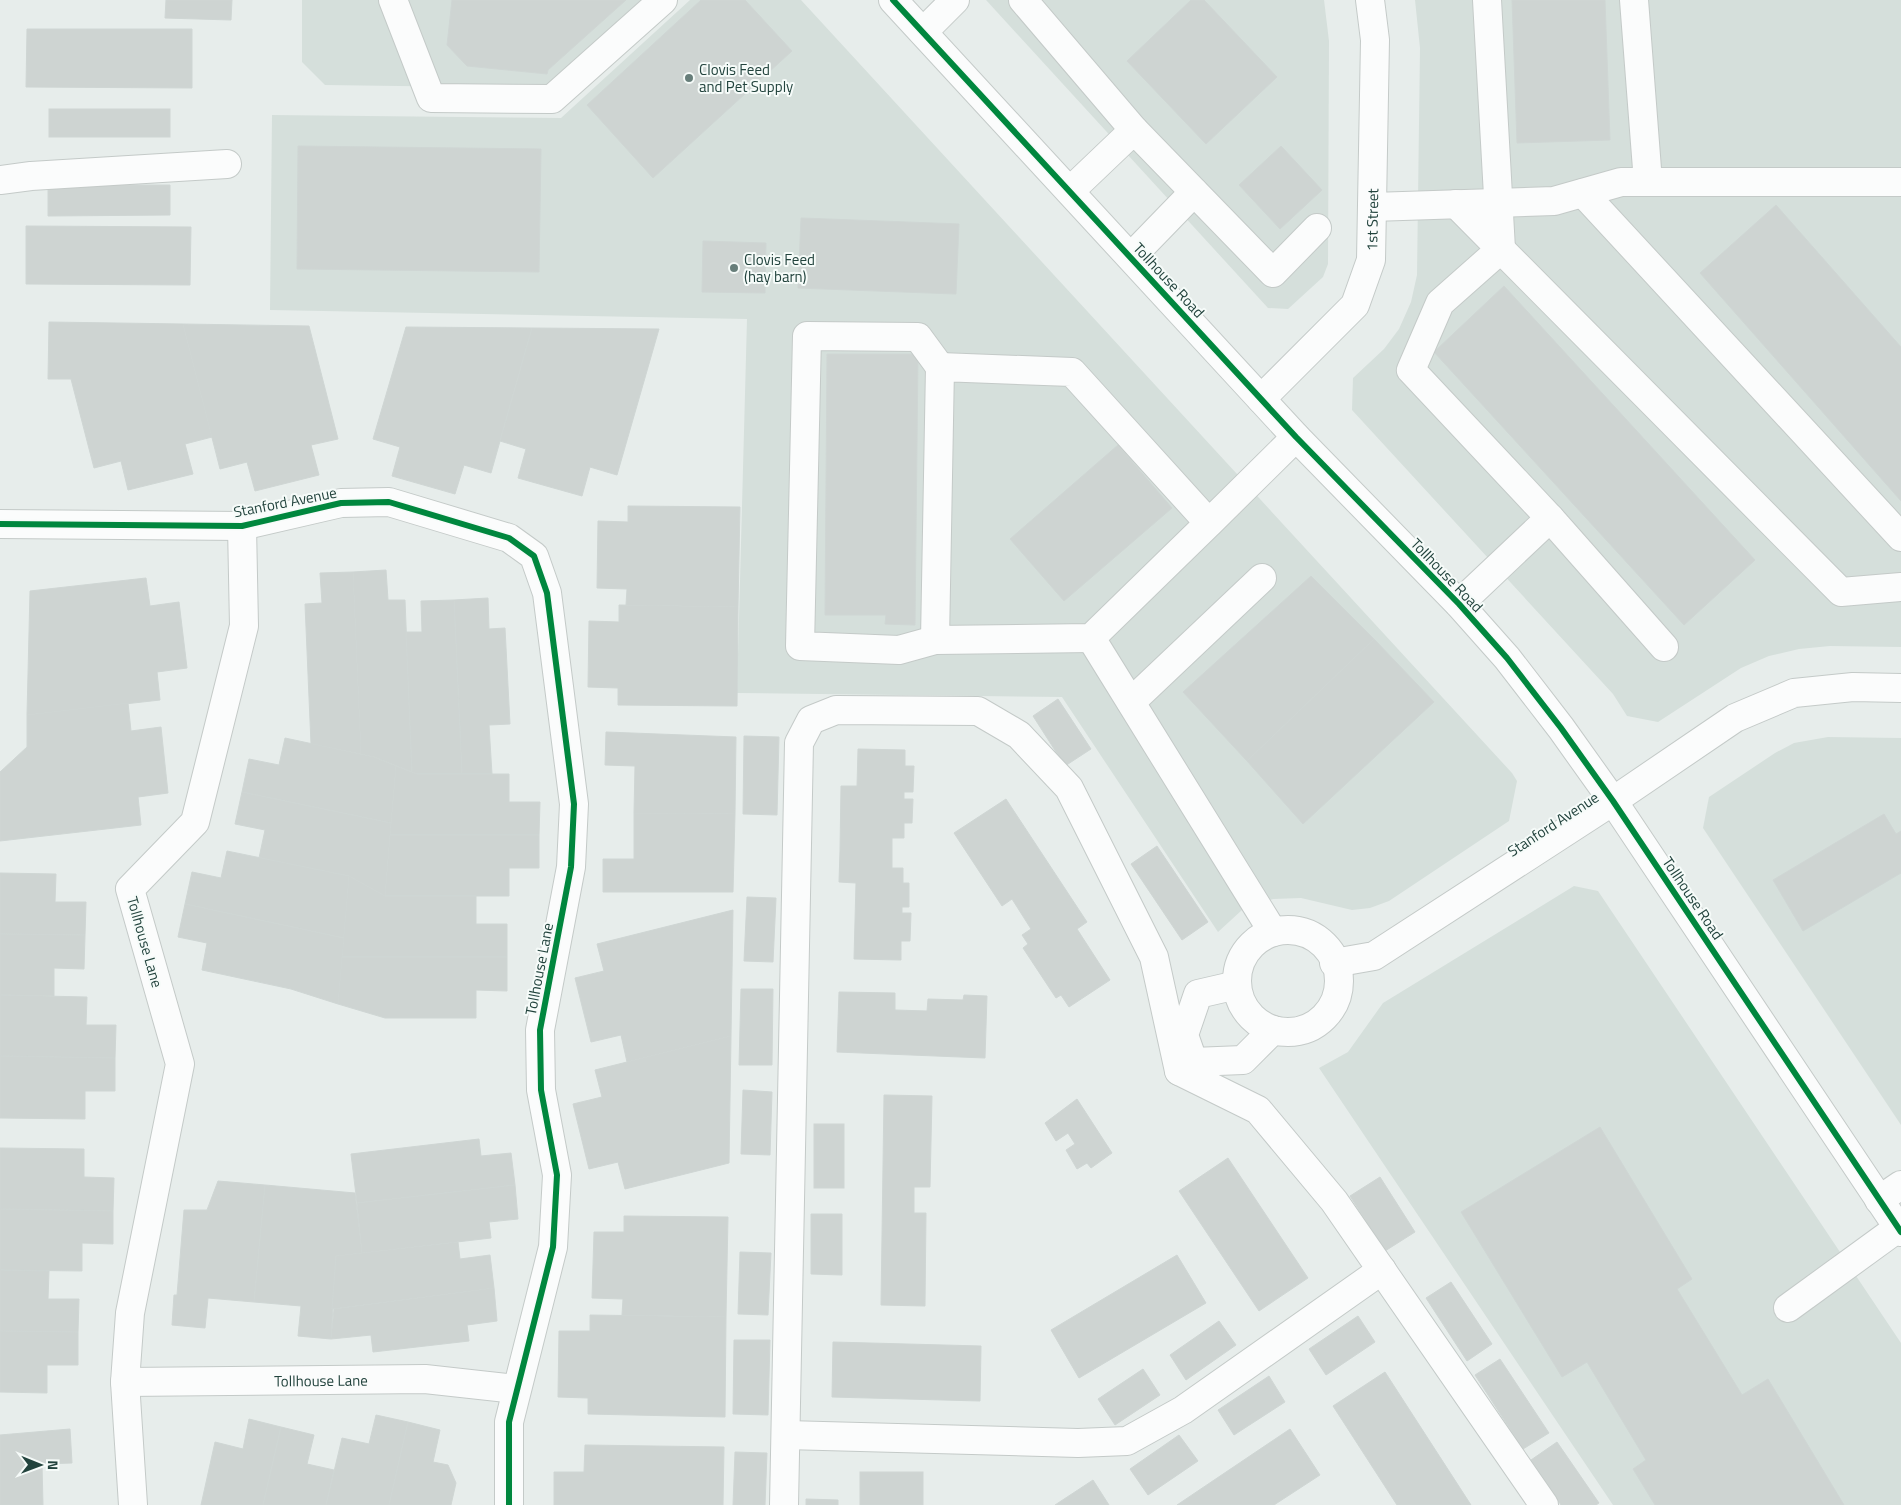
<svg xmlns="http://www.w3.org/2000/svg" width="1901" height="1505" font-family="'Titillium Web',sans-serif">
<rect width="100%" height="100%" fill="#e7edeb"/>
<g fill="#d5dfdb">
<path d="M302,0H645L550,88L325,85L302,62Z"/>
<path d="M690,0H801L1512,773L1517,781L1509,821L1389,901L1370,908L1352,910L1301,898L1273,899L1242,910L1218,932L1062,697L737,693L747,319L270,310L272,115L561,118Z"/>
<path d="M986,0H1324L1329,41L1328,264L1323,277L1288,309L1268,308Z"/>
<path d="M1415,0H1901V647L1830,646L1799,649L1769,656L1741,668L1658,722L1627,716L1613,694L1352,410L1353,378L1384,349L1399,329L1411,302L1417,275L1420,48Z"/>
<path d="M1828,737L1901,738V1125L1703,828L1709,797L1775,753L1794,743Z"/>
<path d="M1574,886L1598,891L1901,1343V1505H1613L1319,1068L1348,1052L1383,1003Z"/>
</g>
<g fill="#ced4d2" stroke="#cfd6d4">
<path d="M166,0H232L231,20L165,18Z"/>
<path d="M452,0H626L548,70L547,74L467,66L447,45Z"/>
<path d="M701,0H745L792,51L653,178L587,105Z"/>
<path d="M1191,0H1204L1277,77L1206,144L1127,61Z"/>
<path d="M1512,0H1605L1610,140L1517,143Z"/>
<path d="M27,29H192V88L26,87Z"/>
<rect x="49" y="109" width="121" height="28"/>
<path d="M298,146L541,149L539,272L297,269Z"/>
<path d="M1281,146L1322,190L1280,229L1239,185Z"/>
<path d="M48,185H170V215L48,216Z"/>
<path d="M1776,205L1901,347V501L1700,273Z"/>
<path d="M801,218L959,224L956,294L798,288Z"/>
<path d="M26,226L191,227L190,285L26,284Z"/>
<path d="M703,241L766,243L765,293L702,292Z"/>
<path d="M1504,286L1755,560L1684,625L1434,352Z"/>
<path d="M49,322L183,324L212,437L185,444L193,474L128,490L121,461L94,468L71,379H48Z"/>
<path d="M183,324L309,326L338,439L311,445L319,475L255,491L247,462L220,469Z"/>
<path d="M406,327L532,328L491,473L464,465L455,494L392,476L400,447L373,439Z"/>
<path d="M532,328L659,329L617,475L590,467L582,496L518,478L526,449L500,441Z"/>
<path d="M827,354H918L915,625L885,624L886,615H825Z"/>
<path d="M1118,445L1172,508L1064,601L1010,539Z"/>
<path d="M628,506L740,507L738,607L626,605L627,589L597,588L598,521L628,522Z"/>
<path d="M386,570L388,600H405L412,772L374,757L361,754L353,572Z"/>
<path d="M353,572L361,754L311,744L305,604L322,603L320,573Z"/>
<path d="M1311,576L1374,639L1247,761L1183,692Z"/>
<path d="M146,578L150,606L179,602L187,668L157,672L160,700L27,715L30,591Z"/>
<path d="M488,598L489,629L505,628L510,724L489,725L492,774H462L454,600Z"/>
<path d="M454,600L462,774H417L412,772L406,632H422L421,601Z"/>
<path d="M619,605L738,607L737,706L618,705V688L588,687L589,621L619,622Z"/>
<path d="M1374,639L1434,702L1303,824L1247,761Z"/>
<path d="M1058,699L1091,749L1065,766L1033,716Z"/>
<path d="M128,703L131,731L161,727L168,793L138,797L141,825L0,841V772L27,747V715Z"/>
<path d="M606,732L736,737L735,814L634,813L635,766L605,765Z"/>
<path d="M744,736L779,737L777,815L743,814Z"/>
<path d="M285,738L374,757L396,766L391,823L242,792L249,759L279,765Z"/>
<path d="M858,749L905,750V766H914L913,792H904V799H913L912,823H904V838H892V868H903V883H909V907H902V913H911L910,941H901V960L854,959L856,883L839,882L840,851L841,786H857Z"/>
<path d="M396,766L417,774H509V802H540L539,835H390Z"/>
<path d="M242,792L391,823L385,896L349,876L259,858L265,830L235,824Z"/>
<path d="M1006,799L1087,922L1077,929L1110,980L1069,1007L1061,995L1056,998L1023,948L1028,944L1022,935L1031,929L1012,899L1002,906L954,833Z"/>
<path d="M634,813L735,814L733,892H603V859H634Z"/>
<path d="M1884,814L1896,834L1901,831V873L1803,931L1773,880Z"/>
<path d="M390,835H539V868H509V896H385Z"/>
<path d="M1157,846L1208,922L1182,940L1131,864Z"/>
<path d="M227,851L349,876L344,938L185,904L192,872L221,878Z"/>
<path d="M0,873L56,874L55,902H86L85,935L0,934Z"/>
<path d="M349,876L385,896H476V924H507V957H342Z"/>
<path d="M747,897L776,898L773,962L744,961Z"/>
<path d="M185,904L344,938L338,1004L291,989L202,970L207,943L178,937Z"/>
<path d="M733,910L731,1036L627,1062L621,1035L591,1042L575,978L604,971L597,944Z"/>
<path d="M0,934L85,935L84,969L54,968V996L0,995Z"/>
<path d="M342,957H507V991L476,990V1018H385L338,1004Z"/>
<path d="M741,989H773L772,1065H739Z"/>
<path d="M839,992L895,993V1010L927,1011L928,999L963,1000L964,995L987,996L985,1058L837,1052Z"/>
<path d="M0,995L87,997L86,1025H116L115,1058L0,1056Z"/>
<path d="M731,1036L729,1163L625,1189L618,1162L589,1169L573,1104L602,1097L595,1070Z"/>
<path d="M0,1056L115,1058V1091H85V1119L0,1118Z"/>
<path d="M743,1090L772,1092L770,1155L741,1154Z"/>
<path d="M884,1095L932,1096L930,1187H914V1213H926L925,1306L881,1305Z"/>
<path d="M1077,1099L1112,1153L1091,1168L1087,1163L1077,1169L1066,1150L1075,1144L1068,1133L1056,1141L1045,1123Z"/>
<rect x="814" y="1124" width="30" height="64"/>
<path d="M1600,1127L1692,1279L1677,1289L1742,1395L1768,1379L1844,1505H1655L1633,1469L1646,1460L1587,1362L1562,1377L1461,1212Z"/>
<path d="M479,1139L481,1156L511,1153L515,1185L357,1203L351,1154Z"/>
<path d="M0,1148L84,1149V1177L114,1178L113,1211L0,1209Z"/>
<path d="M1228,1158L1308,1278L1259,1311L1179,1191Z"/>
<path d="M1380,1177L1415,1232L1385,1251L1350,1196Z"/>
<path d="M218,1181L265,1185L254,1302L208,1298L205,1328L172,1325L174,1295H177L184,1210H207Z"/>
<path d="M265,1185L355,1193L362,1253L336,1256L331,1339L298,1336L301,1306L254,1302Z"/>
<path d="M515,1185L518,1219L489,1222L491,1238L362,1253L357,1203Z"/>
<path d="M0,1209L113,1211V1244L82,1243V1271L0,1270Z"/>
<path d="M811,1214H842V1275L811,1274Z"/>
<path d="M624,1216L728,1217L726,1317L622,1315L623,1299L592,1298L594,1232H624Z"/>
<path d="M458,1242L460,1259L490,1255L494,1288L332,1309L336,1256Z"/>
<path d="M740,1252L771,1253L768,1315L738,1314Z"/>
<path d="M1177,1255L1206,1303L1079,1378L1051,1330Z"/>
<path d="M0,1270L49,1271L48,1299H79L78,1332L0,1331Z"/>
<path d="M1451,1282L1492,1344L1467,1361L1426,1298Z"/>
<path d="M494,1288L497,1321L467,1325L469,1341L373,1352L371,1335L331,1339L334,1309Z"/>
<path d="M590,1315L726,1317L725,1417L588,1414V1398L558,1397L559,1331H590Z"/>
<path d="M1358,1316L1375,1342L1326,1375L1309,1349Z"/>
<path d="M1219,1321L1236,1345L1186,1380L1170,1355Z"/>
<path d="M0,1331L78,1332V1365H47V1393L0,1392Z"/>
<path d="M734,1340H770L768,1415L733,1414Z"/>
<path d="M833,1342L981,1346L980,1401L832,1397Z"/>
<path d="M1500,1359L1549,1433L1523,1449L1475,1375Z"/>
<path d="M1143,1369L1160,1395L1115,1425L1098,1399Z"/>
<path d="M1385,1372L1471,1505H1397L1333,1406Z"/>
<path d="M1269,1376L1285,1402L1234,1435L1218,1410Z"/>
<path d="M376,1415L408,1422L389,1505H326L342,1438L369,1444Z"/>
<path d="M249,1419L281,1427L263,1505H201L215,1442L243,1449Z"/>
<path d="M408,1422L440,1430L433,1462L448,1465L456,1483L451,1505H389Z"/>
<path d="M281,1427L314,1435L307,1464L334,1470L326,1505H263Z"/>
<path d="M70,1429L72,1463L42,1464L43,1505H0V1435Z"/>
<path d="M1290,1429L1320,1475L1274,1505H1177Z"/>
<path d="M1179,1435L1198,1461L1148,1495L1130,1469Z"/>
<path d="M1557,1442L1599,1503L1596,1505H1561L1531,1460Z"/>
<path d="M585,1445L724,1447L723,1505H554V1472H584Z"/>
<path d="M735,1452L767,1453L765,1505H733Z"/>
<rect x="860" y="1472" width="63" height="33"/>
<path d="M1093,1480L1109,1505H1055Z"/>
<path d="M806,1499L838,1500V1505H806Z"/>
</g>
<g fill="none" stroke-linecap="round" stroke-linejoin="round">
<defs>
<g id="minor">
<path d="M393,0L431,98L552,99L663,0"/>
<path d="M893,0L1296,437L1459,604L1507,658L1561,728L1613,801L1901,1232"/>
<path d="M1023,0L1134,130"/>
<path d="M1634,0L1648,182"/>
<path d="M923,32L955,0"/>
<path d="M0,180L31,176L227,164"/>
<path d="M1070,191L1134,130L1273,273L1317,228"/>
<path d="M1583,193L1901,537"/>
<path d="M1456,204L1841,592L1901,587"/>
<path d="M1372,207L1554,201L1621,182H1901"/>
<path d="M1131,257L1194,192"/>
<path id="s1" d="M1261,399L1355,305L1371,260L1375,40L1370,0"/>
<path d="M1550,518L1664,647"/>
<path d="M1209,523L1091,638L935,640L940,367L1072,372L1209,523L1296,437"/>
<path d="M0,524L242,526L341,503L389,502L509,538L534,556L547,593L574,804L571,867L540,1030L541,1090L557,1175L553,1247L509,1422V1505"/>
<path d="M1459,604L1550,518L1411,370L1440,303L1501,249L1487,0"/>
<path d="M1091,638L1273,932"/>
<path d="M935,640L899,650L800,646L807,336L918,337L940,367"/>
<path d="M1131,702L1262,578"/>
<circle cx="1288" cy="981" r="51"/>
<path d="M1334,963L1374,956L1613,801L1735,718L1794,693L1853,687L1901,688"/>
<path d="M1273,1030L1243,1060L1193,1062L1179,1071L1258,1110L1334,1201L1544,1505"/>
<path d="M1192,1058L1184,1035L1198,994L1237,985"/>
<path d="M1879,1200L1901,1185"/>
<path d="M1788,1308L1898,1228"/>
<path id="s2" d="M125,1382L425,1379L516,1389"/>
<path d="M786,1435L1078,1443L1127,1441L1183,1410L1382,1270"/>
<path d="M133,1505L125,1382L130,1313L180,1064L130,889L195,822L244,626L242,526"/>
<path d="M784,1505L799,743L811,720L836,710L978,711L1019,735L1069,788L1154,957L1179,1071"/>
</g>
</defs>
<use href="#minor" stroke="#c4cac8" stroke-width="30"/>
<use href="#minor" stroke="#fbfcfc" stroke-width="28"/>
<defs>
<g id="cycleway">
<path d="M893,0L1296,437L1459,604L1507,658L1561,728L1613,801L1901,1232"/>
<path d="M0,524L242,526L341,503L389,502L509,538L534,556L547,593L574,804L571,867L540,1030L541,1090L557,1175L553,1247L509,1422V1505"/>
</g>
</defs>
<use href="#cycleway" stroke="#f6fbf9" stroke-width="9"/>
<use href="#cycleway" stroke="#00873e" stroke-width="6"/>
</g>
<g fill="#677e7a" stroke="#f6fbf9" stroke-width="2">
<circle cx="689" cy="78" r="5"/>
<circle cx="734" cy="268" r="5"/>
</g>
<g text-anchor="middle" dominant-baseline="central" stroke-width="4" stroke-linejoin="round" paint-order="stroke">
<g font-size="15" fill="#22433d" stroke="#f6fbf9" text-anchor="start">
<text x="699" y="69">Clovis Feed<tspan x="699" dy="17">and Pet Supply</tspan></text>
<text x="744" y="259">Clovis Feed<tspan x="744" dy="17">(hay barn)</tspan></text>
</g>
<g font-size="15" fill="#22433d" stroke="#f6fbf9">
<text stroke="none"><textPath href="#s1" startOffset="221">1st Street</textPath></text>
<text transform="translate(1169 280) rotate(47)">Tollhouse Road</text>
<text transform="translate(285 502) rotate(-11)">Stanford Avenue</text>
<text transform="translate(1447 575) rotate(46)">Tollhouse Road</text>
<text transform="translate(1553 824) rotate(-33)">Stanford Avenue</text>
<text transform="translate(1693 898) rotate(56)">Tollhouse Road</text>
<text transform="translate(145 942) rotate(74)">Tollhouse Lane</text>
<text transform="translate(539 969) rotate(-79)">Tollhouse Lane</text>
<text stroke="none"><textPath href="#s2" startOffset="196">Tollhouse Lane</textPath></text>
</g>
</g>
<g transform="translate(40 1465) rotate(91)" stroke="#f6fbf9" stroke-width="4" paint-order="stroke">
<path d="M0-4L9 19L0 12L-9 19Z" fill="#22433d"/>
<text y="-8" font-size="14" font-weight="bold" text-anchor="middle" fill="#22433d">N</text>
</g>
</svg>
